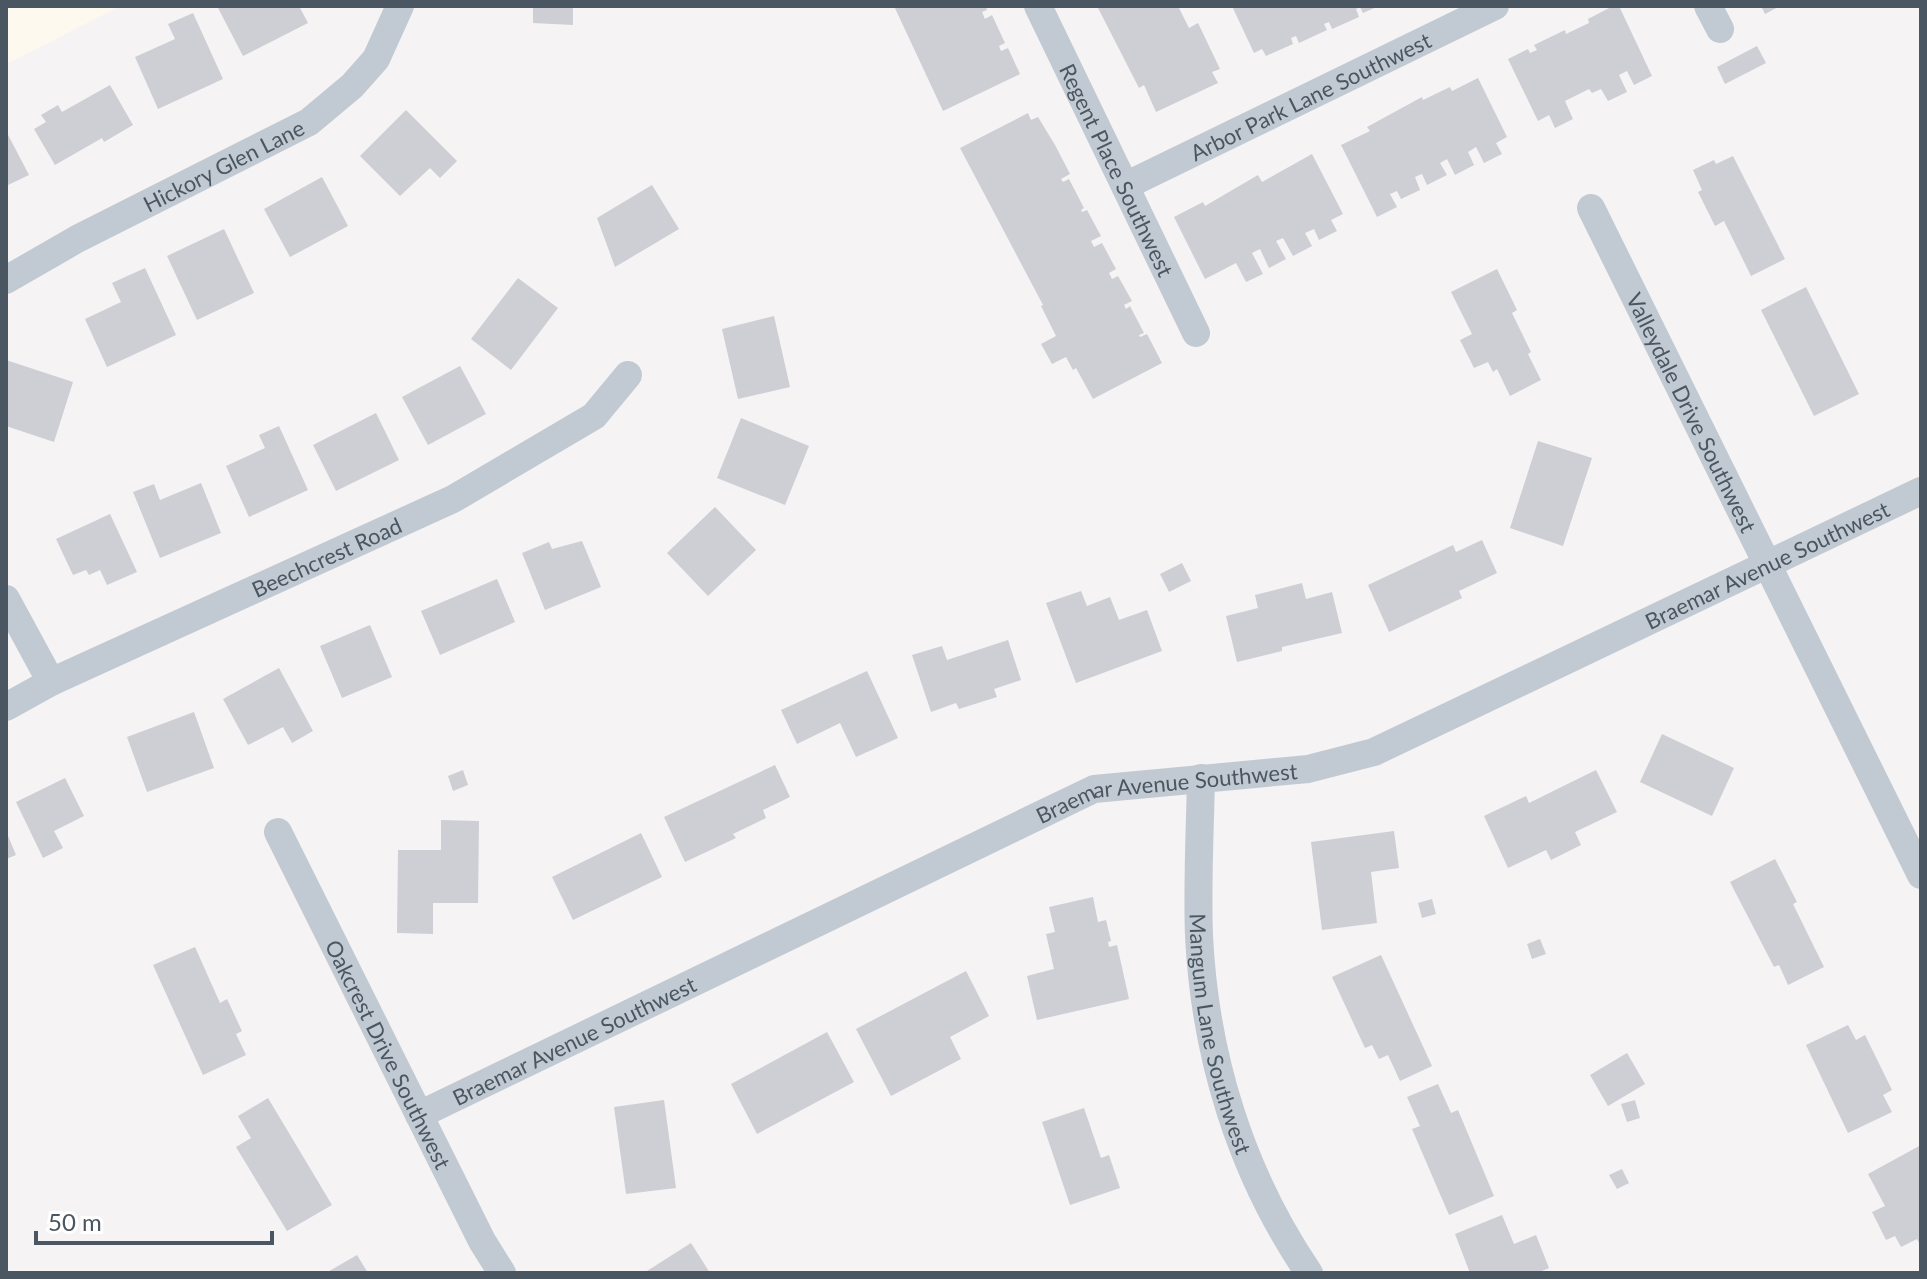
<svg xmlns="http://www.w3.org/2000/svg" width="1927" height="1279" font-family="Lato,sans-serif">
<rect width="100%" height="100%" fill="#f5f3f3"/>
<path fill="#fdf9ef" d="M6,6H121L6,64Z"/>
<g fill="#cdcfd5">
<path d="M217,6H299L308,23L243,56Z"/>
<path d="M533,6H573V25L533,23Z"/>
<path d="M894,6H986L987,10L982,12L985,19L992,15L1005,43L999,46L1001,51L1008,48L1020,74L943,111Z"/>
<path d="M1097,6H1178L1189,28L1198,23L1220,69L1212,72L1218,83L1156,112L1144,85L1139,88Z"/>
<path d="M1232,6H1379L1363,13L1360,7L1356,9L1359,17L1332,29L1329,22L1324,24L1327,30L1299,43L1296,36L1291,38L1293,44L1266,56L1262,49L1254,53Z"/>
<path d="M1613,6H1619L1652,76L1634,85L1627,71L1619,75L1627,92L1608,101L1601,89L1592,93L1589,89L1565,101L1573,119L1555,128L1549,115L1538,121L1508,59L1528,49L1530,53L1537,50L1534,45L1565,30L1566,34L1589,23L1588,19Z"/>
<path d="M1761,6H1780L1765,14Z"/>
<path d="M193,13L223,79L158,109L135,57L175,39L168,24Z"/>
<path d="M1757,46L1766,63L1725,84L1717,67Z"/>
<path d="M1478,78L1507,137L1496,143L1502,154L1484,163L1476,147L1468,152L1474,165L1455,175L1447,159L1440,163L1447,175L1427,185L1422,174L1415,177L1420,190L1401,199L1397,191L1390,194L1397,207L1377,217L1341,145L1370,131L1367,127L1422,97L1423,100L1450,87L1452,91Z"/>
<path d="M110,85L133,125L104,142L102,138L55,165L34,129L46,122L41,115L58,105L62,112Z"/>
<path d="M406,110L457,161L440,178L430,168L400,196L360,156Z"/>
<path d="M1028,113L1031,120L1038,117L1055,145L1070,174L1061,179L1063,182L1069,179L1084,208L1081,210L1082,212L1087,210L1101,236L1091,241L1094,247L1102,243L1116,269L1109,273L1112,279L1118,276L1132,301L1124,305L1126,309L1130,306L1144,333L1139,335L1140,337L1147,334L1162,363L1093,399L1076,368L1073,370L1066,357L1052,364L1041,344L1056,336L1041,306L1043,305L960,148Z"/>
<path d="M6,131L29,175L6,186Z"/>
<path d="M1312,154L1343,214L1331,220L1337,231L1319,240L1314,229L1305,233L1312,246L1293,256L1283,238L1276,241L1286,259L1269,268L1260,249L1252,253L1263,274L1246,282L1236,263L1205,279L1174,217L1203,202L1205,206L1258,175L1262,182Z"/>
<path d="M1733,156L1785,259L1751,276L1724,221L1715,226L1698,192L1702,190L1693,170L1714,160L1716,164Z"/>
<path d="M322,177L348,226L290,257L264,209Z"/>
<path d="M652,185L679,229L615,267L597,218Z"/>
<path d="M224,229L254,293L197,320L167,256Z"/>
<path d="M145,268L176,335L107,367L85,319L121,302L112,283Z"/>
<path d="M1497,269L1517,310L1512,313L1531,352L1528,354L1541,380L1510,396L1497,369L1493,372L1488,362L1474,368L1460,340L1472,334L1451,292Z"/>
<path d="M518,278L558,308L511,370L471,339Z"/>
<path d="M1806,287L1859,394L1814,416L1761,310Z"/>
<path d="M774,316L790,387L738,399L722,329Z"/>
<path d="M6,360L73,382L54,442L6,426Z"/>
<path d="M460,366L486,414L428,445L402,397Z"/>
<path d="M376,413L399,460L336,491L313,445Z"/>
<path d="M741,418L809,446L785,505L717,478Z"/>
<path d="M279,426L308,490L249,517L226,466L265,448L259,435Z"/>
<path d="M1538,441L1592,458L1563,546L1510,528Z"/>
<path d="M201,483L221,533L160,558L133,492L154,484L160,500Z"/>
<path d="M715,507L756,550L708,596L667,553Z"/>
<path d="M110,514L137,572L107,585L100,570L89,575L86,570L73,575L56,539Z"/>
<path d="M1482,540L1497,573L1459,591L1462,598L1389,632L1368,585L1453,545L1456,552Z"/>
<path d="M582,541L601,587L545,610L522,553L549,542L552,549Z"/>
<path d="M1182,563L1191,581L1169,592L1160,574Z"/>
<path d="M497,579L515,622L440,655L421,611Z"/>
<path d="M1302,583L1306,599L1332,592L1342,633L1282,647V651L1237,662L1226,616L1258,608L1255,595Z"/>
<path d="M1081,591L1087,606L1110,597L1119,620L1147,610L1162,651L1076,683L1046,603Z"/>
<path d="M370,625L392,677L342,698L320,646Z"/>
<path d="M1008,640L1021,680L994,689L997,697L959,709L956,703L931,712L912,655L942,646L947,660Z"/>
<path d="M279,668L313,731L292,743L283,727L248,745L223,699Z"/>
<path d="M867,671L898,738L856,757L840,723L797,744L781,710Z"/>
<path d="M194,712L214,768L147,792L127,737Z"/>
<path d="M1662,734L1734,768L1712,816L1640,782Z"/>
<path d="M775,765L790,797L763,810L766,818L733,834L736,838L685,862L664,817Z"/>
<path d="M463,770L468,785L453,791L448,776Z"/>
<path d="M1596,770L1617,812L1575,832L1581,845L1551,860L1546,850L1508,868L1484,816L1526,796L1529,803Z"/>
<path d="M65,778L84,816L54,831L63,848L43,858L16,802Z"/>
<path d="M441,820L479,821L478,903H433V934L397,933L398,850H441Z"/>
<path d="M6,831L16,855L6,859Z"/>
<path d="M1394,831L1399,868L1371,872L1377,923L1322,930L1311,842Z"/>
<path d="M641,833L662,877L573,920L552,877Z"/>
<path d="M1775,859L1797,902L1793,904L1824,967L1788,985L1779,965L1774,967L1730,882Z"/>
<path d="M1093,897L1098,922L1106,920L1111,941L1108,942L1109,947L1117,945L1129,999L1037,1020L1027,976L1054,969L1046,934L1055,932L1049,907Z"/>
<path d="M1432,899L1436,914L1422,918L1418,903Z"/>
<path d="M1540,939L1546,954L1532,959L1527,944Z"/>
<path d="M195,947L220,1003L227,999L242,1031L236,1034L246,1055L203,1075L153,965Z"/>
<path d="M1381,955L1432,1066L1400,1081L1388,1055L1379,1059L1372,1045L1365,1048L1332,977Z"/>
<path d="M966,971L989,1016L950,1037L961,1059L891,1096L856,1029Z"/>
<path d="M1848,1025L1856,1040L1865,1035L1892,1090L1883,1095L1892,1112L1848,1133L1806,1045Z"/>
<path d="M827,1032L854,1082L757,1134L731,1084Z"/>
<path d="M1627,1053L1645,1084L1608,1106L1590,1075Z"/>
<path d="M1438,1084L1451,1113L1458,1110L1494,1196L1449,1215L1412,1129L1420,1126L1407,1097Z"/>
<path d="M268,1098L332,1205L287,1231L236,1147L251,1138L238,1116Z"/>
<path d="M664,1100L676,1188L626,1194L614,1107Z"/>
<path d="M1635,1100L1640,1118L1627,1122L1621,1104Z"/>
<path d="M1084,1108L1101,1158L1109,1155L1120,1188L1070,1205L1042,1122Z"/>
<path d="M1921,1145V1247L1917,1239L1901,1247L1895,1236L1886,1240L1872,1212L1885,1206L1868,1174Z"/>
<path d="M1622,1169L1629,1183L1617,1189L1609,1175Z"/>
<path d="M1502,1215L1514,1244L1536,1235L1549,1268L1537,1273H1470L1455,1234Z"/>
<path d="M691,1243L710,1273H648L647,1271Z"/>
<path d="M357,1255L368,1273H326Z"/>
</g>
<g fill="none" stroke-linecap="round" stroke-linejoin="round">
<g stroke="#c1cad2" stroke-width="28">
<path id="s1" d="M1038,6L1196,333"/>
<path d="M1708,6L1720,29"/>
<path id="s2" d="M1125,186L1495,6"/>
<path id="s3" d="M1591,208L1921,875"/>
<path id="s4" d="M6,280L77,239L309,122L352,86L376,59L400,6"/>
<path d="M6,599L51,682"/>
<path id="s5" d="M6,707L51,682L453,499L594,416L628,375"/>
<path id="s6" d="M1201,778C1200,830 1197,884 1199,936C1205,1057 1241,1173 1309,1273"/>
<path id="s7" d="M278,832L482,1241L502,1273"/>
<path id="s8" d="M419,1115L1094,789L1308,769L1374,752L1921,491"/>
</g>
</g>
<g text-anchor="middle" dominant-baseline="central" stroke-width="7" stroke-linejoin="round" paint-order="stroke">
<g font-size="22" fill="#4a5661" stroke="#fff">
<text stroke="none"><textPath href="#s2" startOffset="206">Arbor Park Lane Southwest</textPath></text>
<text stroke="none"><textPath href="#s4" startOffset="246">Hickory Glen Lane</textPath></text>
<text stroke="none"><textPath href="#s1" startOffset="182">Regent Place Southwest</textPath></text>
<text stroke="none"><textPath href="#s3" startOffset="228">Valleydale Drive Southwest</textPath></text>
<text stroke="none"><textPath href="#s5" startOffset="354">Beechcrest Road</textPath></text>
<text stroke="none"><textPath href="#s8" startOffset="1468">Braemar Avenue Southwest</textPath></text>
<text stroke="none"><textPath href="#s8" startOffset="820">Braemar Avenue Southwest</textPath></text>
<text stroke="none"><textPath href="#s6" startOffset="258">Mangum Lane Southwest</textPath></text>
<text stroke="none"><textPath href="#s8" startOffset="172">Braemar Avenue Southwest</textPath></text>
<text stroke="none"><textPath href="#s7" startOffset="248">Oakcrest Drive Southwest</textPath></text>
</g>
</g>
<rect width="1927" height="1279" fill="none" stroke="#4a5661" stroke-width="16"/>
<path d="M36 1231v12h236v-12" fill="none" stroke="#4a5661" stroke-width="4"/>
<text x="48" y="1231" font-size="24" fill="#4a5661" stroke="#ffffff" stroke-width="6" paint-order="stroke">50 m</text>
</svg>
